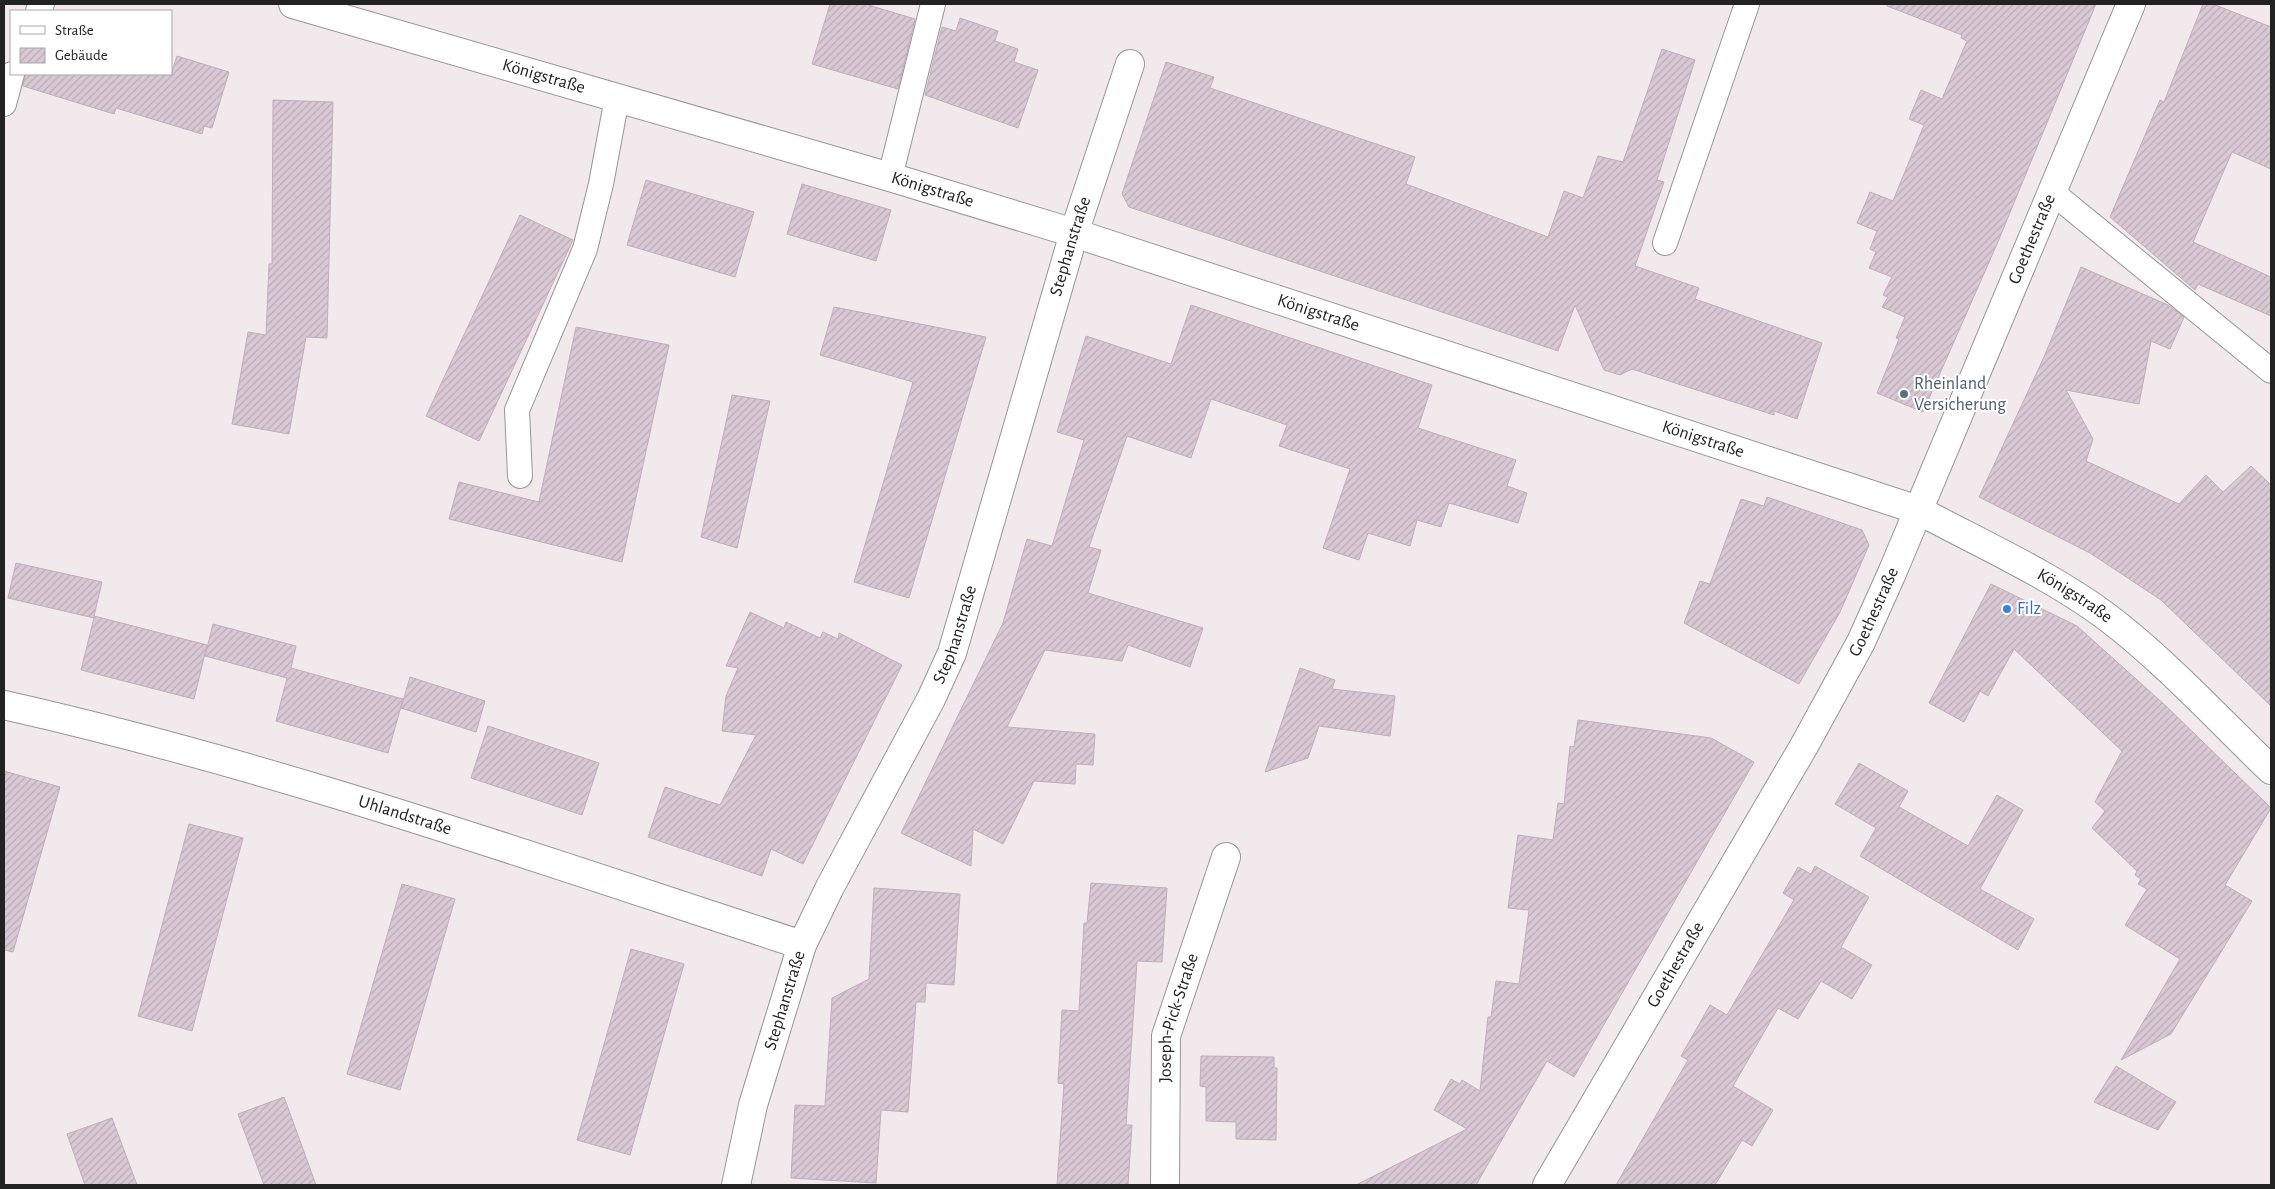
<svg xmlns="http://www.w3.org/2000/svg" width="2275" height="1189" font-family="'Alegreya Sans',sans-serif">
<defs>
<pattern id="building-hatch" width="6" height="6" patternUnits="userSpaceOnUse" patternTransform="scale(1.25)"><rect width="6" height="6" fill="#d9c9d4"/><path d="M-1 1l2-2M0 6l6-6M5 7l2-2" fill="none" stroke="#baacb6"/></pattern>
</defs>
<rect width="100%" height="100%" fill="#f2e9ed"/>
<g fill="url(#building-hatch)" stroke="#c4abbd">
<path d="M830,4H865L915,19L898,89L812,64Z"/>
<path d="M1887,4H2096L1997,244L1923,412L1877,393L1899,339L1896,338L1905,317L1882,307L1888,297L1883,295L1892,277L1869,268L1876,252L1870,249L1877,231L1857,223L1870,192L1893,201L1924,125L1909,119L1921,90L1942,99L1967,41L1961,38L1962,35L1887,6Z"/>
<path d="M2203,4H2213L2271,27V169L2232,152L2193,242L2271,277V316L2198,284L2195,290L2110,217L2160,100L2164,102Z"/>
<path d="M960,18L998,31L995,41L1018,49L1014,62L1038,70L1018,128L925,95L942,27L956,31Z"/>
<path d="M1662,49L1695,60L1657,180L1664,182L1635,266L1699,288L1695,299L1822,343L1797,419L1774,411V415L1632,369L1620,375L1604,370L1575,305L1558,351L1129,207L1122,194L1166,62L1214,77L1210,88L1415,157L1406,184L1548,237L1564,191L1583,198L1598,156L1623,162Z"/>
<path d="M177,56L229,72L212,128L204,126L202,134L116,108L114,114L23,86L25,74H171Z"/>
<path d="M273,100L333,102L327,338L306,337L289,434L232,424L248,332L266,335L269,264H272Z"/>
<path d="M646,180L754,212L735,277L627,245Z"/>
<path d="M802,184L891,210L876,261L787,234Z"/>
<path d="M520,215L573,240L479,441L426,416Z"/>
<path d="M2081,267L2168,305L2184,317L2170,349L2151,341L2139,404L2066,390L2093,439L2086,461L2179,504L2206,475L2223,492L2251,466L2271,485V706L2161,600L2090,553L1979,497L2044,357Z"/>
<path d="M1191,305L1432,385L1418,428L1516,460L1507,486L1527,493L1518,523L1449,503L1441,527L1417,520L1410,546L1368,533L1359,560L1323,548L1350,469L1279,446L1287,425L1211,399L1191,458L1127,436L1089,547L1101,550L1088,593L1203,628L1190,667L1128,645L1122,661L1045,650L1007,727L1095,734L1093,765L1076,764L1075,784L1034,781L1003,844L973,829L971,866L901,833L1003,623L1027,539L1052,546L1084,440L1057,432L1086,336L1171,364Z"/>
<path d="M834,307L986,337L909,598L854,582L913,382L820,355Z"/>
<path d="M576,327L669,345L622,562L449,519L459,482L539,502Z"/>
<path d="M732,395L770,401L737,548L701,537Z"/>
<path d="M1767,497L1862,530L1869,545L1840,612L1799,684L1684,623L1700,581L1710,584L1741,499L1764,506Z"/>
<path d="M16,563L102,582L94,616L207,645L194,699L81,670L94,618L8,598Z"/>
<path d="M1991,584L2077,626L2166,706L2271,808L2225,885L2252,901L2171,1034L2121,1060L2180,959L2125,925L2147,889L2138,884L2141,879L2135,875L2137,871L2092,828L2105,811L2095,802L2122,751L2014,649L1988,696L1980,691L1964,722L1929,703Z"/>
<path d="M750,612L784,628L786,622L820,638L823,632L838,639L839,633L902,665L803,864L771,849L762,876L648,837L665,787L720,805L756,735L722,731L726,696L738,668L726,666Z"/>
<path d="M213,624L296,646L291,668L403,699L388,753L276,721L287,678L205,656Z"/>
<path d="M1300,668L1335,680L1332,689L1395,696L1390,736L1319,726L1308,758L1265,772Z"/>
<path d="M410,677L485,701L476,732L401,708Z"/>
<path d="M1578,720L1711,738L1754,762L1574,1077L1547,1061L1476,1185H1356L1467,1129L1434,1110L1451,1079L1460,1084L1462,1080L1480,1091L1488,1017H1491L1496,981L1519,984L1529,910L1508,908L1518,835L1553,840L1558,803L1564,804L1570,746L1574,747Z"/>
<path d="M488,726L599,763L582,815L471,778Z"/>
<path d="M1859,763L1908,791L1899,807L1968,846L1997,795L2023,810L1980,889L2034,919L2018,950L1860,856L1876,828L1835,804Z"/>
<path d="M4,771L60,787L13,952L4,950Z"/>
<path d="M189,824L243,838L192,1031L138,1016Z"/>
<path d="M1815,866L1869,897L1841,947L1872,965L1852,999L1821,981L1798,1019L1778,1008L1733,1086L1773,1110L1752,1146L1742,1140L1715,1185H1616L1688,1060L1681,1056L1710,1005L1727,1015L1794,900L1783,893L1798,867L1811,874Z"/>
<path d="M1091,883L1167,888L1162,962L1137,961L1126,1125H1132L1128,1185H1057L1064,1084L1058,1083L1062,1010L1079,1011L1084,923H1087Z"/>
<path d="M402,884L455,899L400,1090L347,1074Z"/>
<path d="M874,888L960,894L954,985L926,983L925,1002H916L908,1112L881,1110L876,1183L791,1178L795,1105L825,1106L832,998L869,979Z"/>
<path d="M631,949L684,964L630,1155L577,1140Z"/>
<path d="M1201,1056L1274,1057V1068H1277L1276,1140L1236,1139V1122L1206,1121V1087L1200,1086Z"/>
<path d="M2116,1066L2176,1102L2158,1130L2094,1102Z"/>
<path d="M284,1097L316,1185H264L238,1114Z"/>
<path d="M112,1118L137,1185H85L67,1134Z"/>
</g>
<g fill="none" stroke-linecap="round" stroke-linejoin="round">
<defs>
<g id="service">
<path d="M38,11L42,4"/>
<path d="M4,104L12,74"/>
<path d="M890,177L933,4"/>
<path d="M2053,193L2271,371"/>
<path d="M1665,243L1747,4"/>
<path d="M520,476L517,410L585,249L601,184L617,98"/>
</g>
<g id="minor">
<path id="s1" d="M293,4L890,177L1074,233L1918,510C1981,544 2049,574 2107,617C2164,660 2219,720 2271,770"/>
<path id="s2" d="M4,705C275,766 538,859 802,945"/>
<path id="s3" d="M736,1185L753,1105L802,945L830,887L931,699L952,653L1074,233L1130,64"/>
<path id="s4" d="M1165,1185L1166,1036L1226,857"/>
<path id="s5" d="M1547,1185L1804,746L1861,642L1892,573L2131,4"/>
</g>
</defs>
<use href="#service" stroke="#969696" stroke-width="26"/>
<use href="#minor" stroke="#969696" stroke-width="30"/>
<use href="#service" stroke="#fff" stroke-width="24"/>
<use href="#minor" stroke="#fff" stroke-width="28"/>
</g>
<circle fill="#5c6f8a" stroke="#fff" stroke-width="2" cx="1904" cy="394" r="5"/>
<circle fill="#3f7fe0" stroke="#fff" stroke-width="2" cx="2007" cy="609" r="5"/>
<g text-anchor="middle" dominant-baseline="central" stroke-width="4" stroke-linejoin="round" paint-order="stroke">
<g font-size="18" fill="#222" stroke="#fff">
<text stroke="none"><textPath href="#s1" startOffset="261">Königstraße</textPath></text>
<text stroke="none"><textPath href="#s1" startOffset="666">Königstraße</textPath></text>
<text stroke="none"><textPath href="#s5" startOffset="1065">Goethestraße</textPath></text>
<text stroke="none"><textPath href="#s3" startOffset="1001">Stephanstraße</textPath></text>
<text stroke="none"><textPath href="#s1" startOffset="1071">Königstraße</textPath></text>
<text stroke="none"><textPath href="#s1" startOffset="1476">Königstraße</textPath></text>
<text stroke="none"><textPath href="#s1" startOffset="1881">Königstraße</textPath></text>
<text stroke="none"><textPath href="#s5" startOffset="660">Goethestraße</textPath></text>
<text stroke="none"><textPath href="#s3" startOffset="596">Stephanstraße</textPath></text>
<text stroke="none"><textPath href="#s2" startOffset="416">Uhlandstraße</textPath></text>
<text stroke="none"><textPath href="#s5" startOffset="255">Goethestraße</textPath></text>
<text stroke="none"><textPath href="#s3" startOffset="191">Stephanstraße</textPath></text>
<text stroke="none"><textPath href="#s4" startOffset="169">Joseph-Pick-Straße</textPath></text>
</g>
<g font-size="18" fill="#4e5e75" stroke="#fff" text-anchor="start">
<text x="1914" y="384">Rheinland<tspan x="1914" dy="21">Versicherung</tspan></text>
</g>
<g font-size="18" fill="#366cbe" stroke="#fff" text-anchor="start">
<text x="2017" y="609">Filz</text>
</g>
</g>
<rect width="2275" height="1189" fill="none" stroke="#222222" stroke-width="10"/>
<rect x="10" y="10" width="162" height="65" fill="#ffffff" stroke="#a7a7a7"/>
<rect x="20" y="26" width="25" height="8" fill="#ffffff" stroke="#a7a7a7"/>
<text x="55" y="35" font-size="15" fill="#222222">Straße</text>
<rect x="20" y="48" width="25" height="15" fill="url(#building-hatch)" stroke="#a7a7a7"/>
<text x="55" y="60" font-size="15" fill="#222222">Gebäude</text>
</svg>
